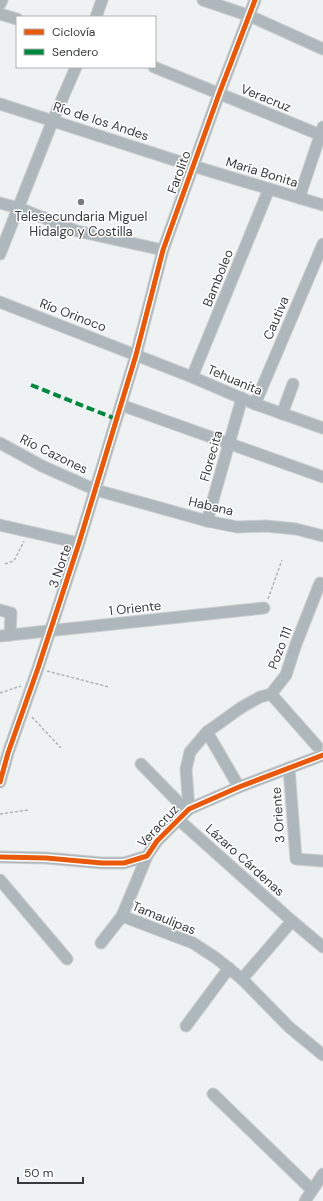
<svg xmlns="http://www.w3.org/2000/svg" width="323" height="1201" font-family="'DM Sans',sans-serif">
<rect width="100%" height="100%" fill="#eff2f3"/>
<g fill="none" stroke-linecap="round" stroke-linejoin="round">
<defs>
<g id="minor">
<path d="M203,0L250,16L323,49"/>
<path d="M0,4L2,0"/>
<path d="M0,14L17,19"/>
<path d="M96,17L102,0"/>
<path d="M154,67L323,136"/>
<path d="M0,104L193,166L323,205"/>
<path d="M299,198L323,127"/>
<path d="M0,203L19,208L77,231L163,250"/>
<path d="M0,254L53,120L76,67"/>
<path d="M0,302L192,377L255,404L323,428"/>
<path d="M192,377L269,189"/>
<path d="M255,404L323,244"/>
<path d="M121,405L323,477"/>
<path d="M282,414L293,384"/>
<path d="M0,443L42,466L96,490L207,521L237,527L266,526L296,529L323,536"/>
<path d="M207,521L242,398"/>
<path d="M0,525L79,543"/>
<path d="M0,610L11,613L10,635"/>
<path d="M0,636L264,608"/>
<path d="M271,694L317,746"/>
<path d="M207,732L239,787"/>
<path d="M141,764L187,811"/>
<path d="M289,768L296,859L323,861"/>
<path d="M0,782L8,753L38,668L79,543L136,355L163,250L219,94L255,0"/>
<path d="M189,809L186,769L190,752L207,732L242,707L260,697L271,694L286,675L296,644L320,583"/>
<path d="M179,820L292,921L323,947"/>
<path d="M0,857L46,858L102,863H124L147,856L157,841L189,809L239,787L323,755"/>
<path d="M0,880L67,959"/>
<path d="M122,916L193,943L216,958L242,979L289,1027L323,1055"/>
<path d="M101,943L122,916L147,856"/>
<path d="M242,979L292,921"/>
<path d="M186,1026L229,968"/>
<path d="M213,1094L312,1190"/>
<path d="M305,1201L323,1174"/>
</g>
</defs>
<use href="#minor" stroke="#cbcdce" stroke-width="13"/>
<g stroke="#acb4b8" stroke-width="1.5" stroke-dasharray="3 2" stroke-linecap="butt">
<path d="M5,564L13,561L15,559L24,541"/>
<path d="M268,599L282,560"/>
<path d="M47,671L109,687"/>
<path d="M0,693L21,686"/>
<path d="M32,717L61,748"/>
<path d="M0,814L28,810"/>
</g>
<use href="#minor" stroke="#aeb8bc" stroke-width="11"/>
<path stroke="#00873e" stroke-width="4" stroke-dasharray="8 4" stroke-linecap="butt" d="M31,385L116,419"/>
<defs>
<g id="cycleway">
<path d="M0,782L8,753L38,668L79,543L136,355L163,250L219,94L255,0"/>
<path d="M0,857L46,858L102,863H124L147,856L157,841L189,809L239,787L323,755"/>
</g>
</defs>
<use href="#cycleway" stroke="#fff" stroke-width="8"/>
<use href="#cycleway" stroke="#e8590c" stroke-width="5"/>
</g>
<circle fill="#797b7c" stroke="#fff" stroke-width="1.5" cx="81" cy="202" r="4"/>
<g text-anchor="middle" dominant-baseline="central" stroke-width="3" stroke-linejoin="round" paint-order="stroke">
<g font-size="13" fill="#393b3c" stroke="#fff">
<text transform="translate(266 98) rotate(22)">Veracruz</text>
<text transform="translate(101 121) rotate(18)">Río de los Andes</text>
<text transform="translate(179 172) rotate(-70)">Farolito</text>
<text transform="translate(262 172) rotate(17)">María Bonita</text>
<text transform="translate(218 278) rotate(-68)">Bamboleo</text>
<text transform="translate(73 315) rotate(21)">Río Orinoco</text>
<text transform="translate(276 318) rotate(-67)">Cautiva</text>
<text transform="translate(235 380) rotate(23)">Tehuanita</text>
<text transform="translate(54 454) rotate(26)">Río Cazones</text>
<text transform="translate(211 456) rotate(-74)">Florecita</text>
<text transform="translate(211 506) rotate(13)">Habana</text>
<text transform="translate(60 566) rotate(-71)">3 Norte</text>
<text transform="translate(135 608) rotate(-6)">1 Oriente</text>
<text transform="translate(280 648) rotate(-69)">Pozo 111</text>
<text transform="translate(278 815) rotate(-94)">3 Oriente</text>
<text transform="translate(158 826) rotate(-47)">Veracruz</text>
<text transform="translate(245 860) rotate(42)">Lázaro Cárdenas</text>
<text transform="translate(164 918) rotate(22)">Tamaulipas</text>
</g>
<g font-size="13" fill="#393b3c" stroke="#fff">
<text x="81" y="216">Telesecundaria Miguel<tspan x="81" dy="15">Hidalgo y Costilla</tspan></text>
</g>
</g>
<rect x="16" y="16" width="140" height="52" fill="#ffffff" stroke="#b0b1b1"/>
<rect x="24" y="29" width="20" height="6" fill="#e8590c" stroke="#b0b1b1"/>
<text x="52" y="36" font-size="12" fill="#393b3c">Ciclovía</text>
<rect x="24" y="49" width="20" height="6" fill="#00873e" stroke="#b0b1b1"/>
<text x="52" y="56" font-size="12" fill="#393b3c">Sendero</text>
<path d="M18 1177v6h65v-6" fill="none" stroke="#393b3c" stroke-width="2"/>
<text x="24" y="1177" font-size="12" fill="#393b3c" stroke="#ffffff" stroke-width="3" paint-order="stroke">50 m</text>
</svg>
